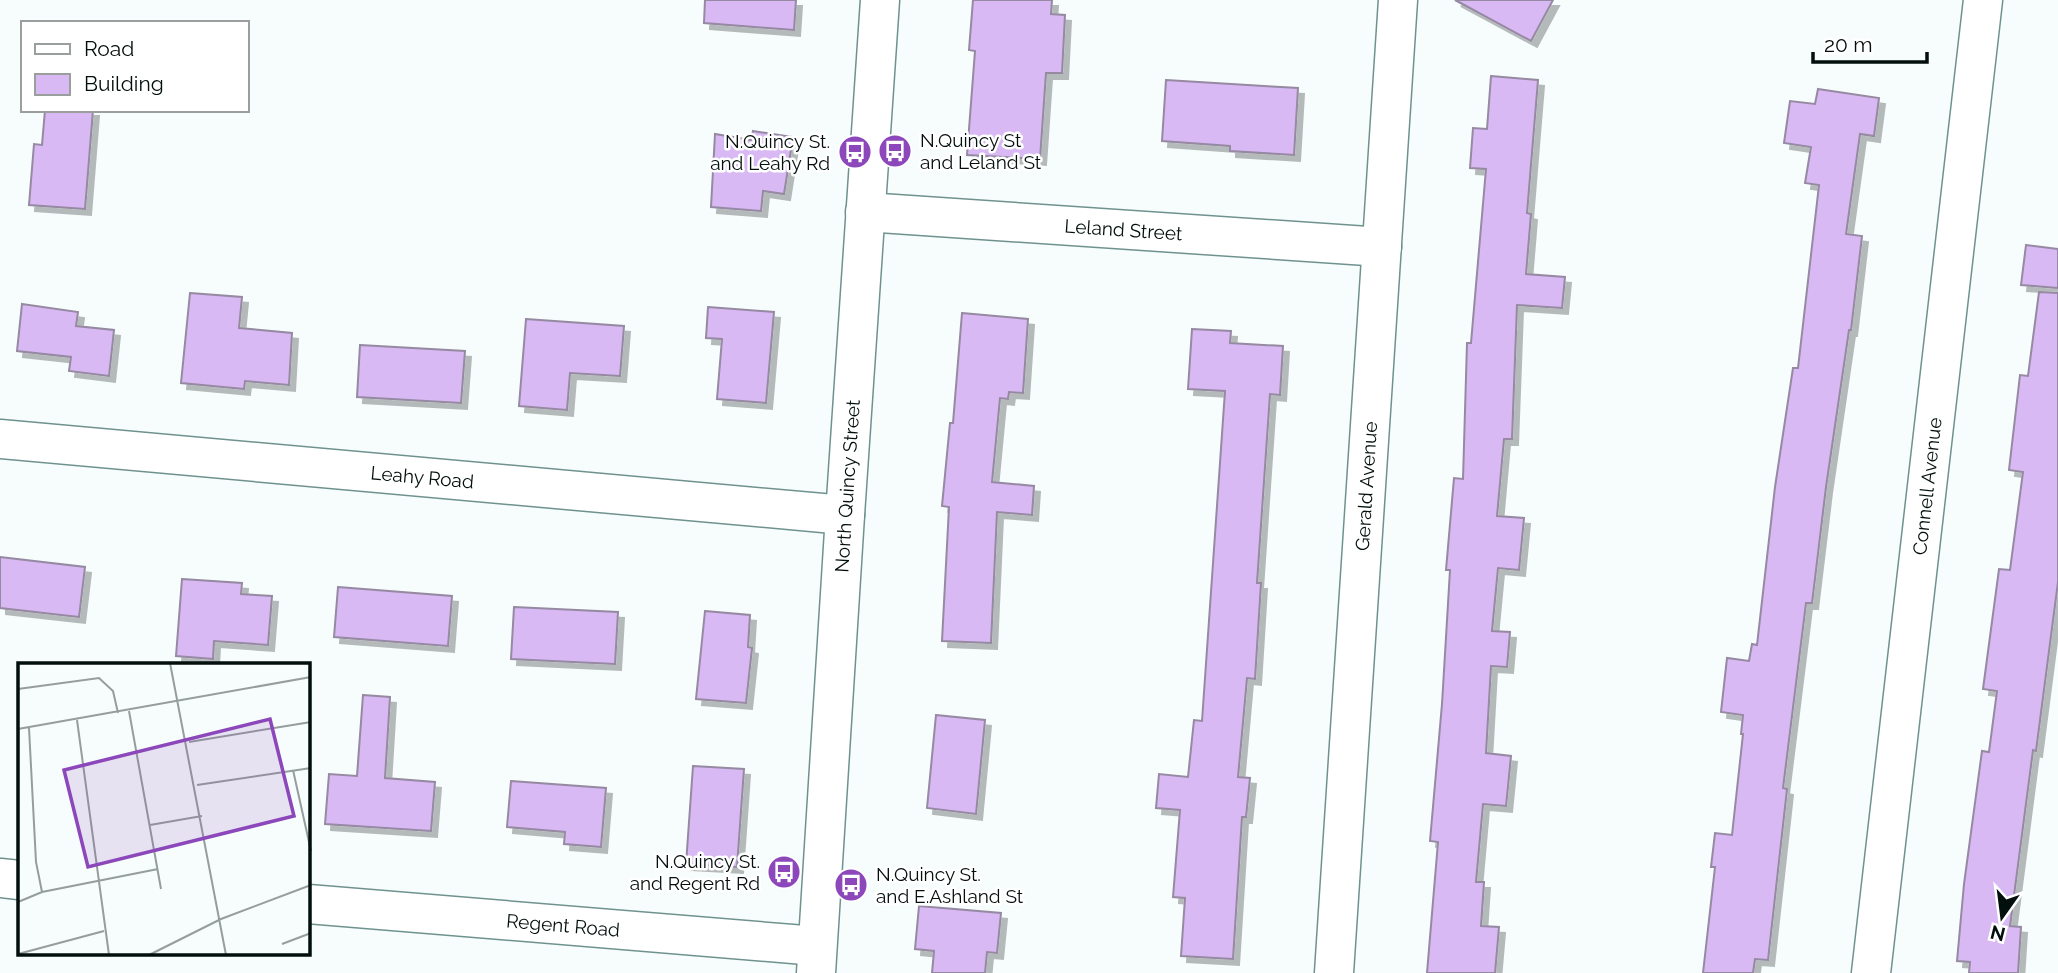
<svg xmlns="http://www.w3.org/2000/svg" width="2058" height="973" font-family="Raleway,sans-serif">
<defs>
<filter id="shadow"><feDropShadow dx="6" dy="6" stdDeviation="0" flood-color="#0004"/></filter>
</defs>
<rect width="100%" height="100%" fill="#f6fdfc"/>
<g fill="#d8b9f4" stroke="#9689a2" stroke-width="2" filter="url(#shadow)">
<path d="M705,0H796L794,30L704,23Z"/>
<path d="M973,0H1052L1051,14L1065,15L1062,73H1046L1040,159L967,155L975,51L969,50Z"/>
<path d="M1455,0H1553L1531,41Z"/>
<path d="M1491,76L1538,80L1527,213L1531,214L1526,274L1565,277L1562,308L1517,305L1512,439H1504L1497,516L1524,518L1519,570L1498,568L1492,631L1510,632L1507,667L1491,666L1486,753L1511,756L1506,806L1483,804L1476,882H1484L1481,926L1499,927L1495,973H1427L1438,842L1430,841L1442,704L1450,570H1446L1454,478L1463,479L1467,343H1471L1486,169L1470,168L1473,128L1487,129Z"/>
<path d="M1166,80L1298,88L1294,155L1230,151V146L1162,141Z"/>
<path d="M1818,89L1879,98L1874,136L1860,134L1846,234L1862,236L1851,330H1849L1826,487L1812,603H1806L1783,788L1787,789L1768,960L1755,959L1753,973H1703L1715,867H1711L1715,833L1732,835L1743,734H1741L1743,715L1721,712L1727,658L1749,661L1752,644L1757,645L1775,487L1793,368H1798L1819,185L1805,183L1811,147L1784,143L1790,101L1815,104Z"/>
<path d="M45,110H93L85,209L29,205L34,144L42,145Z"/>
<path d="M753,131L793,137L784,194L763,191L761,211L711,207L715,134L751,140Z"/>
<path d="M2026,245L2058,249V288L2021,285Z"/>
<path d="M2039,292L2058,293V582L2036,751L2033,750L2010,926L2021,927L2018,973H1969L1970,962L1957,961L1964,884L1982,751L1989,752L1997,691L1983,689L1999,569L2010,570L2023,472L2009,470L2020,375L2028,376Z"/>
<path d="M190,293L242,297L239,328L292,333L289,385L245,381L244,389L181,383Z"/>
<path d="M22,304L78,312L76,326L114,330L109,376L69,371L71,357L17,351Z"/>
<path d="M708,307L774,312L766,403L717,399L722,339L706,338Z"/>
<path d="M962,313L1028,319L1023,393L1009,392L1008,399L1000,398L992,482L1034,486L1032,515L997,512L991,643L942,641L949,507L942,506L950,423H953Z"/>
<path d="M526,319L624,326L620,376L570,373L567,410L519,406Z"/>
<path d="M1192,329L1231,331L1230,343L1283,346L1280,395L1270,394L1257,583H1261L1255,679L1247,678L1238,777L1250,778L1246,817H1242L1233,959L1181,956L1185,898L1173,897L1180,810L1156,808L1159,774L1188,777L1194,720L1202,721L1225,391L1188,389Z"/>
<path d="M360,345L465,351L461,403L357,397Z"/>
<path d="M0,557L85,567L79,617L0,608Z"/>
<path d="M182,579L242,583L241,594L272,596L268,645L214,641L213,659L176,656Z"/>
<path d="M338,587L452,596L448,646L334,637Z"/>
<path d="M514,607L618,612L615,664L511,659Z"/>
<path d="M705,611L750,615L748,647L752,648L746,703L696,699Z"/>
<path d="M363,695L390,697L385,778L435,782L431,831L325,824L329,774L357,776Z"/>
<path d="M936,715L985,720L976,814L927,808Z"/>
<path d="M693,766L744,769L737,867L686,864Z"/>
<path d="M511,781L606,788L601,847L564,844L565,832L507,827Z"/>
<path d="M919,906L1001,913L997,953L987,952L985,973H932L934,951L915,949Z"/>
</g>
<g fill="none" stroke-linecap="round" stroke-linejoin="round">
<defs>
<g id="minor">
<path id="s1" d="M865,212L1382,247"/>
<path id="s2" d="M0,439L845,515"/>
<path d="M0,878L19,880"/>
<path id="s3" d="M308,904L817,946"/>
<path id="s4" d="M1334,973L1398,0"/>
<path id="s5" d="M1871,973L1983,0"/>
</g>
<g id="major">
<path id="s6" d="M816,973L845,515L880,0"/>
</g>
</defs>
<use href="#minor" stroke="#6f928e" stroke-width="41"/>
<use href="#major" stroke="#6f928e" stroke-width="41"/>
<use href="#minor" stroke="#fff" stroke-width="38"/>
<use href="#major" stroke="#fff" stroke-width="38"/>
</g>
<defs>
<symbol id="bus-disc" viewBox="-11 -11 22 22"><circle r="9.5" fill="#8c47bb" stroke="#fff"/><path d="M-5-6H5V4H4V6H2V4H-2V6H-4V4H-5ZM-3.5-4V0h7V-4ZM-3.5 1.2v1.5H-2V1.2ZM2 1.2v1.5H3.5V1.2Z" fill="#fff"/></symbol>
</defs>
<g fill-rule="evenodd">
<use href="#bus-disc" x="876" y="132" width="38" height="38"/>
<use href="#bus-disc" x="836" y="133" width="38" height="38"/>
<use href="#bus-disc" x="765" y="853" width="38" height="38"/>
<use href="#bus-disc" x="832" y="866" width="38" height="38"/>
</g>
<g text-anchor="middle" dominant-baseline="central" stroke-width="5" stroke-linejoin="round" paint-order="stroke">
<g font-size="19" fill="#030f0d" stroke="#fff" text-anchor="start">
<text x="920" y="140">N.Quincy St<tspan x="920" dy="22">and Leland St</tspan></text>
<text x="830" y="141" text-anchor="end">N.Quincy St.<tspan x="830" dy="22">and Leahy Rd</tspan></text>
<text x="760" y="861" text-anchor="end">N.Quincy St.<tspan x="760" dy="22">and Regent Rd</tspan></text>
<text x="876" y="874">N.Quincy St.<tspan x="876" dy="22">and E.Ashland St</tspan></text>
</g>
<g font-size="19" fill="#030f0d" stroke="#fff">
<text stroke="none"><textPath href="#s1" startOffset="259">Leland Street</textPath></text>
<text stroke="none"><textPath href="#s2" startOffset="424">Leahy Road</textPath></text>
<text stroke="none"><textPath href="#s6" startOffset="488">North Quincy Street</textPath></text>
<text stroke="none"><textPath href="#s5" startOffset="490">Connell Avenue</textPath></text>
<text stroke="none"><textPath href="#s4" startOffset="488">Gerald Avenue</textPath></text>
<text stroke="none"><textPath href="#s3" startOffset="256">Regent Road</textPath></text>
</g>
</g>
<g transform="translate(18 663)">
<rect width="292" height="292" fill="#f6fdfc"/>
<path fill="none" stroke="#959e9c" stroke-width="2" d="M152,0L208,292M0,26L81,15L95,28L100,50M111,48L143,226M59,57L91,292M11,65L18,199L24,229M0,66L293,14M171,79L293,59M275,107L293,188M179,122L293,105M132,162L184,153M0,239L24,229L140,206M264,281L293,270M0,291L86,268M131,292L203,256L293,222"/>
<path fill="#8c47bb" fill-opacity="0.15" stroke="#8c47bb" stroke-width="3.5" d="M252,56L276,153L70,204L46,107Z"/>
<rect width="292" height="292" fill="none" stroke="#030f0d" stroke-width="3.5"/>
</g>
<rect x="21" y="21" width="228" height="91" fill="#ffffff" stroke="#9a9f9e" stroke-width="2"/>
<rect x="35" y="44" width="35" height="10" fill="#ffffff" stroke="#9a9f9e" stroke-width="2"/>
<text x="84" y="56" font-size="21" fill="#030f0d">Road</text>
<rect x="35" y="74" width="35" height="21" fill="#d8b9f4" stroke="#9a9f9e" stroke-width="2"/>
<text x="84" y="91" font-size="21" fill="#030f0d">Building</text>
<g transform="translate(2002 917) rotate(194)" stroke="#ffffff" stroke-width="5" paint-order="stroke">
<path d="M0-5L12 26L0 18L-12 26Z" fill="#030f0d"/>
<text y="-10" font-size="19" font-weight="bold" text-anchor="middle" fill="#030f0d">N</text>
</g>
<path d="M1813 52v10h114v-10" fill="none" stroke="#030f0d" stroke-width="3.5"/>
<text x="1824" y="52" font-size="21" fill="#030f0d" stroke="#ffffff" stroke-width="5" paint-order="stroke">20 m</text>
</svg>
